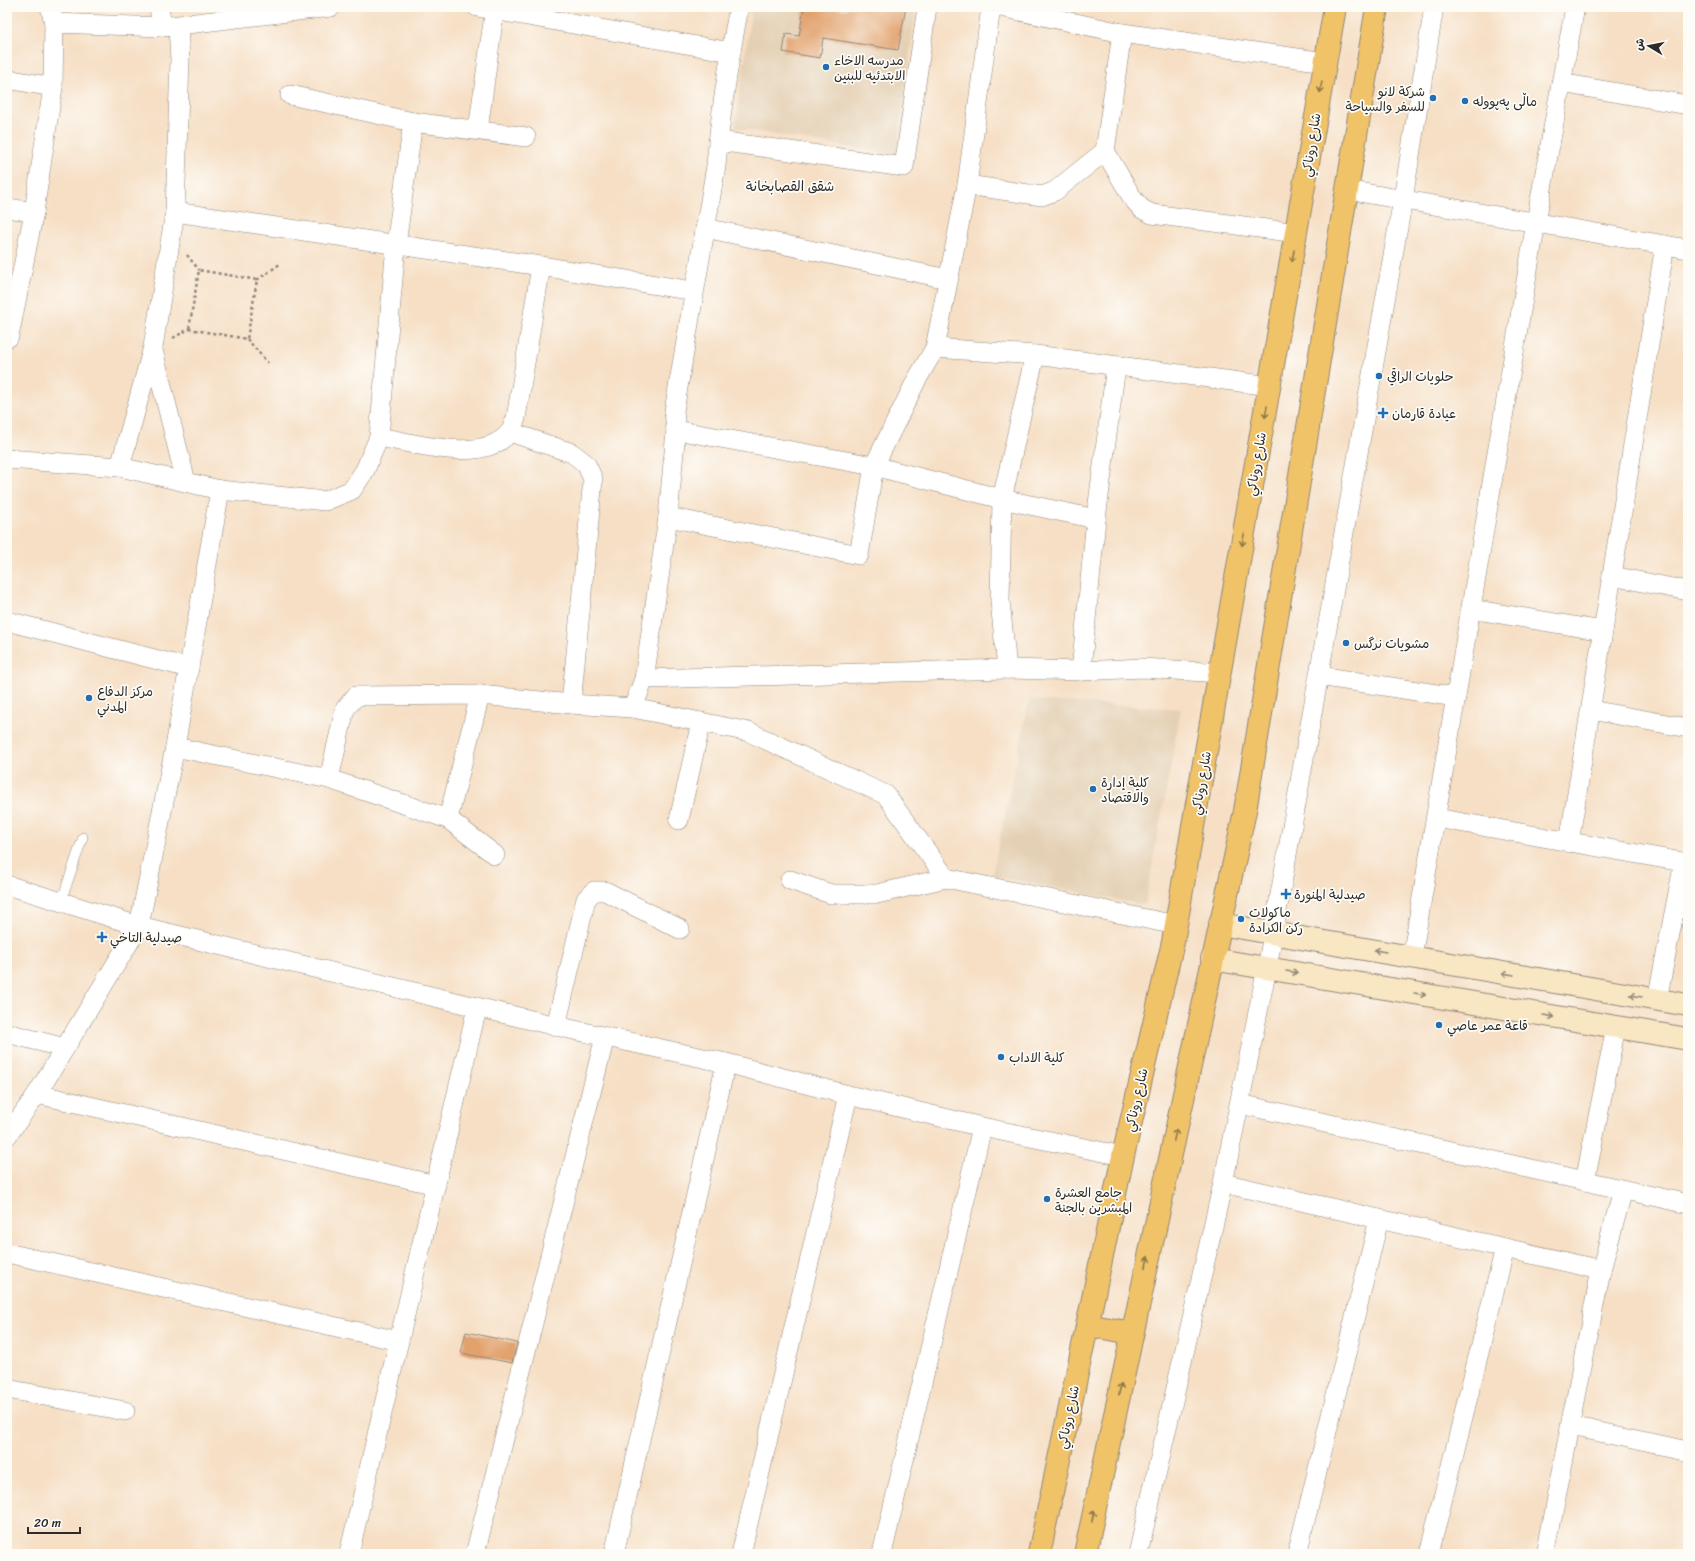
<svg xmlns="http://www.w3.org/2000/svg" width="1695" height="1561" font-family="Sriracha,'Playpen Sans Arabic',sans-serif">
<rect width="100%" height="100%" fill="#fdfcf7"/>
<filter id="ink" filterUnits="userSpaceOnUse"><feTurbulence type="fractalNoise" baseFrequency=".025" numOctaves="2"/><feDisplacementMap in="SourceGraphic" scale="8" xChannelSelector="R" yChannelSelector="G"/><feConvolveMatrix kernelMatrix="1 2 1 2 8 2 1 2 1" color-interpolation-filters="sRGB"/></filter>
<filter id="wash" filterUnits="userSpaceOnUse"><feTurbulence type="fractalNoise" baseFrequency=".012" numOctaves="4" result="noise"/><feDisplacementMap in="SourceGraphic" scale="16" xChannelSelector="R" yChannelSelector="G"/><feGaussianBlur stdDeviation="0.9" result="paint"/><feColorMatrix in="noise" values="0 0 0 0 0 0 0 0 0 0 0 0 0 0 0 0 0 1.4 0 .05"/><feComposite in="paint" operator="in"/></filter>
<g filter="url(#wash)">
<rect width="100%" height="100%" fill="#f6dfc5"/>
<g fill="#e4d0b4">
<path d="M752,7H916L896,155L735,128Z"/>
<path d="M1029,700L1181,709L1145,905L992,876Z"/>
</g>
<g id="blocks">
<g fill="#e2a26d">
<path d="M804,7H831L847,10V7H906L898,50L823,38L820,58L783,52L786,34L799,36Z"/>
<path d="M466,1332L517,1343L512,1363L461,1353Z"/>
</g>
</g>
</g>
<g filter="url(#ink)">
<use href="#blocks" fill-opacity="0" stroke="#908578" stroke-width="1"/>
<g fill="none" stroke-linecap="round" stroke-linejoin="round">
<defs>
<path id="service" d="M61,902L83,837"/>
<g id="minor">
<path d="M50,7L54,23"/>
<path d="M159,7L162,27"/>
<path d="M477,7L731,52"/>
<path d="M1001,7L1122,33L1325,62"/>
<path d="M1122,33L1105,151L1133,199L1142,209L1152,214L1297,233"/>
<path d="M7,79L53,87L34,212L9,337H7"/>
<path d="M1561,83L1688,105"/>
<path d="M53,87L54,23L162,27L331,7"/>
<path d="M290,95L413,122L526,137"/>
<path d="M478,130L495,7"/>
<path d="M718,141L904,167L927,7"/>
<path d="M967,185L1042,196L1055,191L1105,151"/>
<path d="M1347,190L1688,249"/>
<path d="M7,208L34,212"/>
<path d="M175,212L541,266L693,291"/>
<path d="M705,228L948,279"/>
<path d="M935,348L1035,355L1270,386"/>
<path d="M153,350L186,482"/>
<path d="M676,430L874,466L1002,499L1096,519"/>
<path d="M510,432L572,453L586,464L593,479L571,704"/>
<path d="M379,437C414,443 483,465 510,432C512,429 514,423 516,418L541,266"/>
<path d="M7,459L120,467L220,490L325,501L352,490L365,470L379,437L396,245L413,122"/>
<path d="M120,467L153,347L175,212L180,60L178,26"/>
<path d="M668,517L859,555L874,466L916,381L935,348L967,185L991,7"/>
<path d="M1612,576L1688,591"/>
<path d="M1471,609L1603,631"/>
<path d="M7,621L189,668"/>
<path d="M1007,669L1000,601L1002,499L1035,355"/>
<path d="M1081,671L1096,519L1116,366"/>
<path d="M1319,676L1456,697"/>
<path d="M644,679L1007,669L1081,671L1143,668L1220,673"/>
<path d="M633,708L644,679L668,517L676,430L674,411L716,166C720,113 729,60 739,7"/>
<path d="M1591,710L1688,728"/>
<path d="M175,747L329,779L448,819L495,855"/>
<path d="M329,779L345,709L356,696L480,695L571,704L633,708L749,732L886,795L946,878L1176,925"/>
<path d="M1436,818L1688,863"/>
<path d="M448,819L480,695"/>
<path d="M679,820L701,722"/>
<path d="M1569,843L1665,245"/>
<path d="M790,880L831,894H877L946,878"/>
<path d="M7,885L139,926L556,1026L726,1063L848,1095L982,1127L1123,1156"/>
<path d="M1412,957L1536,222L1575,7"/>
<path d="M1657,1000L1684,862"/>
<path d="M556,1026L586,899L594,891H605L680,929"/>
<path d="M7,1033L65,1048"/>
<path d="M37,1094L436,1185"/>
<path d="M1240,1104L1688,1204"/>
<path d="M7,1136L37,1094L139,926L175,747L220,490"/>
<path d="M1585,1181L1616,1027"/>
<path d="M1223,1183L1601,1270"/>
<path d="M7,1253L399,1341"/>
<path d="M7,1389L125,1411"/>
<path d="M1571,1426L1688,1451"/>
<path d="M349,1554L477,1008"/>
<path d="M475,1554L605,1037"/>
<path d="M614,1554L726,1063"/>
<path d="M741,1554L848,1095"/>
<path d="M882,1554L982,1127"/>
<path d="M1138,1554L1223,1183L1267,968L1403,199L1434,7"/>
<path d="M1297,1554L1379,1219"/>
<path d="M1429,1554L1505,1248"/>
<path d="M1545,1554L1601,1270L1623,1190"/>
</g>
<g id="secondary">
<path d="M1220,924L1688,1005"/>
<path d="M1212,959L1688,1039"/>
</g>
<g id="primary">
<path d="M1087,1325L1132,1333"/>
<path d="M1039,1554L1123,1156L1173,942L1335,7"/>
<path d="M1085,1554L1245,811L1377,7"/>
</g>
</defs>
<use href="#service" stroke="#908578" stroke-width="10"/>
<use href="#minor" stroke="#908578" stroke-width="20"/>
<use href="#secondary" stroke="#908578" stroke-width="24"/>
<use href="#primary" stroke="#908578" stroke-width="24"/>
<g stroke="#908578" stroke-width="2.5" stroke-dasharray="3 3" stroke-linecap="butt">
<path d="M187,255L199,270"/>
<path d="M257,280L280,264"/>
<path d="M173,338L189,329L247,339L257,280L199,270L189,329"/>
<path d="M247,339L268,363"/>
</g>
<use href="#service" stroke="#fff" stroke-width="9"/>
<use href="#minor" stroke="#fff" stroke-width="19"/>
<use href="#secondary" stroke="#f9e7c3" stroke-width="22"/>
<use href="#primary" stroke="#f0c369" stroke-width="22"/>
</g>
<defs><path id="oneway-shaft" d="M-6 0H5M1.5-3L5.5 0L1.5 3" fill="none" stroke-width="1.6" stroke-linecap="round" stroke-linejoin="round"/></defs>
<g stroke="#8e774a">
<use href="#oneway-shaft" transform="translate(1321 87) rotate(99)"/>
<use href="#oneway-shaft" transform="translate(1293 256) rotate(100)"/>
<use href="#oneway-shaft" transform="translate(1266 412) rotate(100)"/>
<use href="#oneway-shaft" transform="translate(1243 540) rotate(100)"/>
<use href="#oneway-shaft" transform="translate(1175 1135) rotate(-78)"/>
<use href="#oneway-shaft" transform="translate(1147 1262) rotate(-78)"/>
<use href="#oneway-shaft" transform="translate(1120 1389) rotate(-78)"/>
<use href="#oneway-shaft" transform="translate(1093 1516) rotate(-78)"/>
</g>
<g stroke="#928977">
<use href="#oneway-shaft" transform="translate(1380 951) rotate(-170)"/>
<use href="#oneway-shaft" transform="translate(1292 972) rotate(10)"/>
<use href="#oneway-shaft" transform="translate(1508 974) rotate(-170)"/>
<use href="#oneway-shaft" transform="translate(1420 994) rotate(10)"/>
<use href="#oneway-shaft" transform="translate(1636 996) rotate(-170)"/>
<use href="#oneway-shaft" transform="translate(1549 1016) rotate(10)"/>
</g>
</g>
<g fill="#1f6fb2" stroke="#fdfcf7" stroke-width="1.5">
<circle cx="826" cy="67" r="4"/>
<circle cx="1433" cy="98" r="4"/>
<circle cx="1465" cy="101" r="4"/>
<circle cx="1379" cy="376" r="4"/>
<path d="M1381 407h4v4h4v4h-4v4h-4v-4h-4v-4h4z"/>
<circle cx="1346" cy="643" r="4"/>
<circle cx="89" cy="698" r="4"/>
<circle cx="1093" cy="789" r="4"/>
<path d="M1284 888h4v4h4v4h-4v4h-4v-4h-4v-4h4z"/>
<circle cx="1241" cy="919" r="4"/>
<path d="M100 931h4v4h4v4h-4v4h-4v-4h-4v-4h4z"/>
<circle cx="1439" cy="1025" r="4"/>
<circle cx="1001" cy="1057" r="4"/>
<circle cx="1047" cy="1199" r="4"/>
</g>
<g text-anchor="middle" dominant-baseline="central" stroke-width="3.5" stroke-linejoin="round" paint-order="stroke">
<g font-size="13" fill="#2b2b2b" stroke="#fdfcf7" text-anchor="start">
<text x="834" y="60">مدرسه الاخاء<tspan x="834" dy="15">الابتدئيه للبنين</tspan></text>
<text x="1425" y="91" text-anchor="end">شركة لانو<tspan x="1425" dy="15">للسفر والسياحة</tspan></text>
<text x="1473" y="101">ماڵی پەپوولە</text>
<text x="1387" y="376">حلويات الراقي</text>
<text x="1392" y="413">عيادة قارمان</text>
<text x="1354" y="643">مشويات نرگس</text>
<text x="97" y="691">مركز الدفاع<tspan x="97" dy="15">المدني</tspan></text>
<text x="1101" y="782">كلية إدارة<tspan x="1101" dy="15">والاقتصاد</tspan></text>
<text x="1294" y="894">صيدلية المنورة</text>
<text x="1249" y="912">ماكولات<tspan x="1249" dy="15">ركن الكرادة</tspan></text>
<text x="110" y="937">صيدلية التاخي</text>
<text x="1447" y="1025">قاعة عمر عاصي</text>
<text x="1009" y="1057">كلية الاداب</text>
<text x="1055" y="1192">جامع العشرة<tspan x="1055" dy="15">المبشرين بالجنة</tspan></text>
</g>
<g font-size="13" fill="#2b2b2b" stroke="#fdfcf7">
<text transform="translate(1311 145) rotate(-81)">شارع روناكي</text>
<text transform="translate(1256 464) rotate(-80)">شارع روناكي</text>
<text transform="translate(1201 783) rotate(-80)">شارع روناكي</text>
<text transform="translate(1136 1100) rotate(-77)">شارع روناكي</text>
<text transform="translate(1068 1417) rotate(-78)">شارع روناكي</text>
</g>
<g font-size="14" fill="#2b2b2b" stroke="#fdfcf7">
<text x="790" y="186">شقق القصابخانة</text>
</g>
</g>
<rect width="1695" height="1561" fill="none" stroke="#fdfcf7" stroke-width="24"/>
<g transform="translate(1649 46) rotate(280)" stroke="#fdfcf7" stroke-width="3" paint-order="stroke">
<path d="M0-3L7 15L0 10L-7 15Z" fill="#2b2b2b"/>
<text y="-6" font-size="11" font-weight="bold" text-anchor="middle" fill="#2b2b2b">ش</text>
</g>
<path d="M28 1527v6h52v-6" fill="none" stroke="#2b2b2b" stroke-width="2"/>
<text x="34" y="1527" font-size="12" fill="#2b2b2b" stroke="#fdfcf7" stroke-width="3" paint-order="stroke">20 m</text>
</svg>
